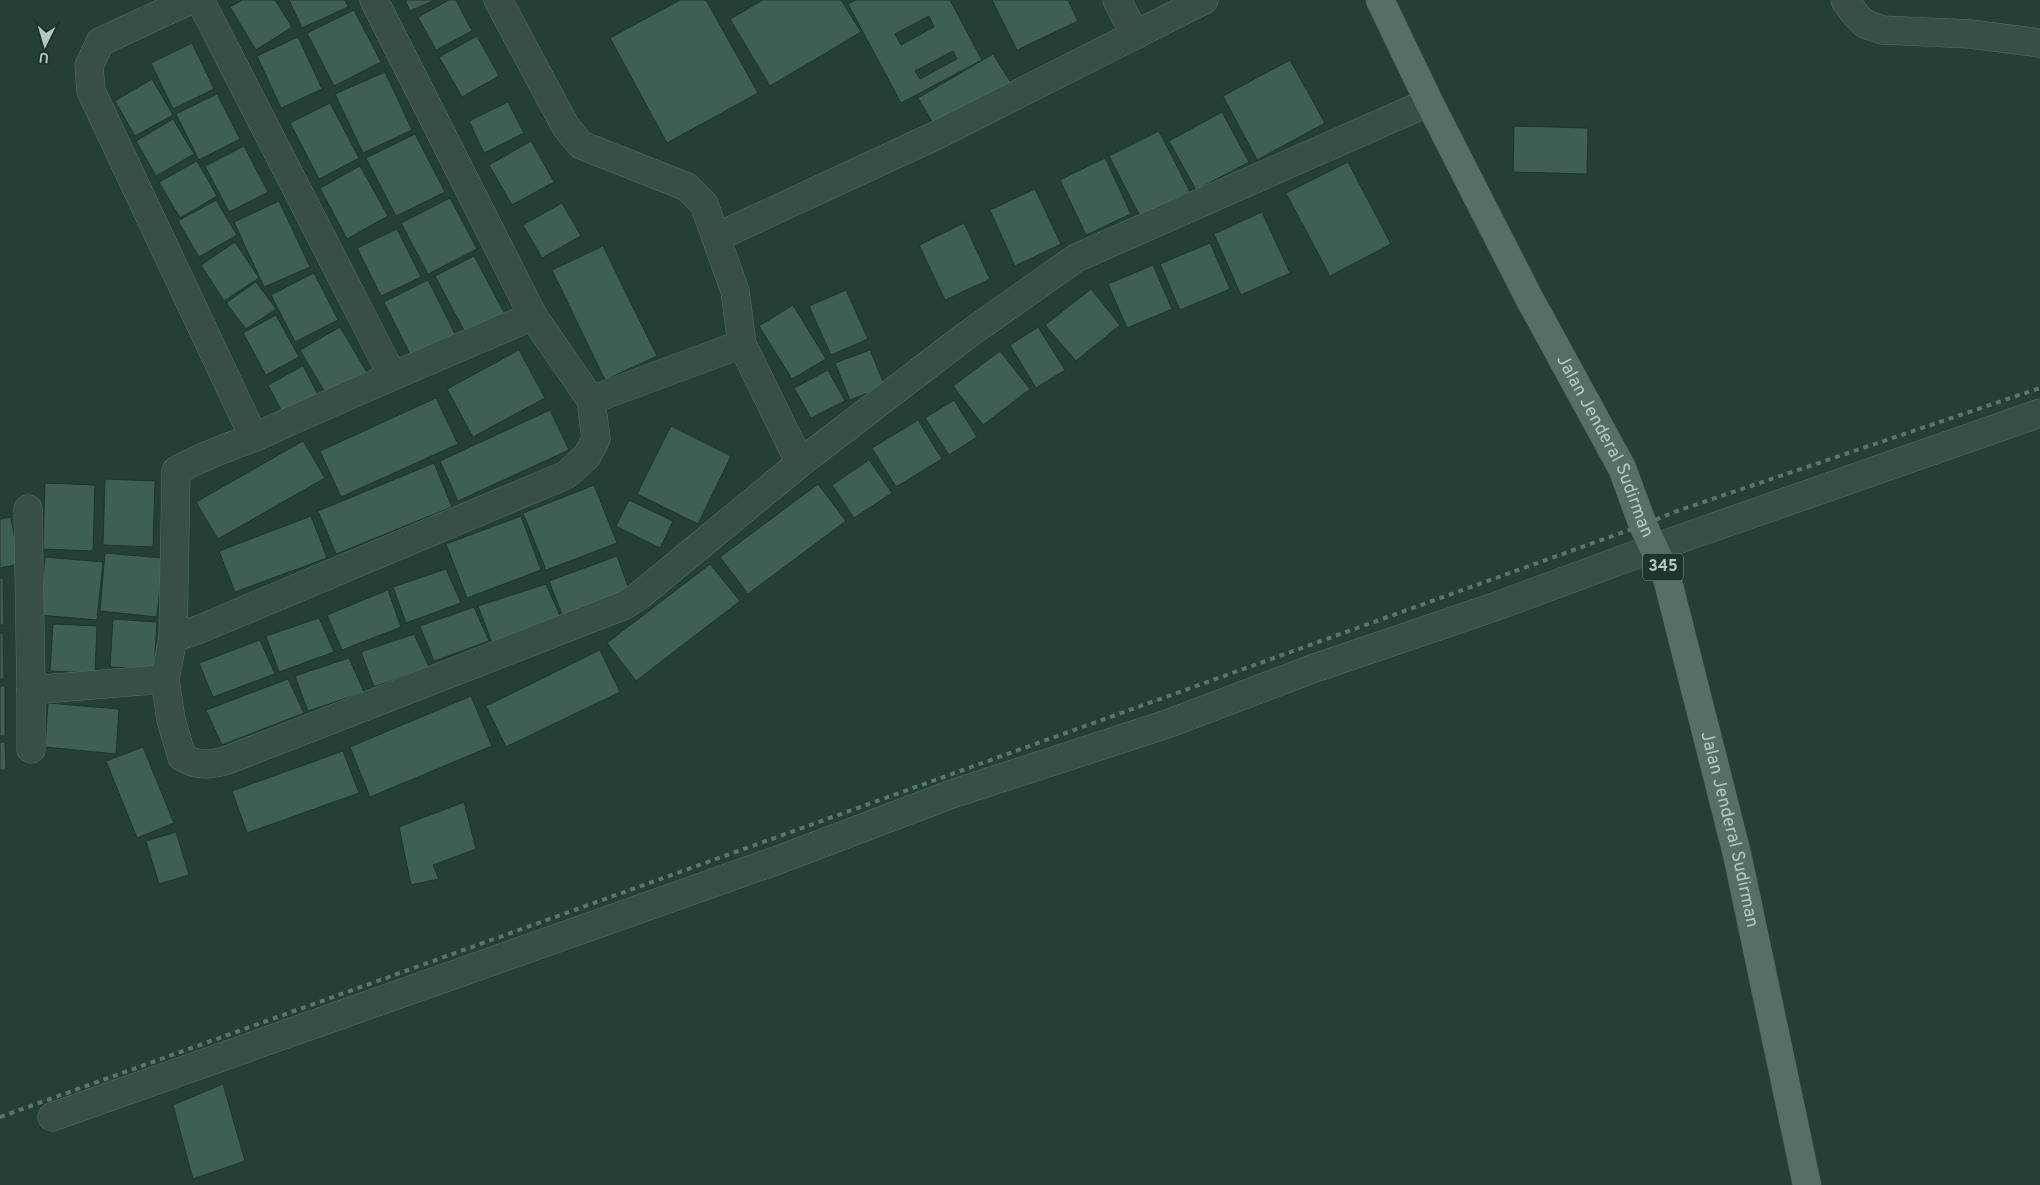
<svg xmlns="http://www.w3.org/2000/svg" width="2040" height="1185" font-family="Overpass,sans-serif">
<rect width="100%" height="100%" fill="#234032"/>
<g fill="#3f5f51" stroke="#1e362b" fill-rule="evenodd">
<path d="M242,0H275L292,27L256,50L230,7Z"/>
<path d="M289,0H345L348,7L302,28Z"/>
<path d="M405,0H435L410,11Z"/>
<path d="M449,0H456L472,31L436,50L418,17Z"/>
<path d="M680,0H706L758,93L667,143L610,38Z"/>
<path d="M763,0H841L861,32L770,86L730,19Z"/>
<path d="M855,0H950L982,60L901,103L848,4ZM929,16L934,27L901,45L895,34ZM953,51L957,59L920,79L915,71Z"/>
<path d="M992,0H1068L1078,21L1017,50Z"/>
<path d="M354,10L381,62L334,86L307,33Z"/>
<path d="M477,36L499,76L462,97L439,57Z"/>
<path d="M298,37L322,89L281,108L257,56Z"/>
<path d="M192,43L214,89L173,109L151,63Z"/>
<path d="M993,54L1013,86L937,130L918,98Z"/>
<path d="M1290,60L1325,123L1257,160L1223,96Z"/>
<path d="M385,72L412,130L363,153L335,94Z"/>
<path d="M152,79L173,115L135,136L115,101Z"/>
<path d="M217,94L240,139L199,160L176,114Z"/>
<path d="M508,102L524,133L484,153L469,121Z"/>
<path d="M330,103L359,158L319,179L290,123Z"/>
<path d="M1222,112L1249,162L1196,190L1169,141Z"/>
<path d="M173,119L194,154L156,176L136,141Z"/>
<path d="M1514,126L1588,128L1587,174L1513,172Z"/>
<path d="M1159,131L1190,192L1140,216L1109,156Z"/>
<path d="M415,134L445,192L396,216L366,158Z"/>
<path d="M531,141L554,182L512,205L489,165Z"/>
<path d="M244,146L268,192L229,212L205,166Z"/>
<path d="M1105,158L1131,214L1086,235L1060,180Z"/>
<path d="M197,161L217,196L180,218L159,182Z"/>
<path d="M1348,162L1391,244L1330,276L1286,193Z"/>
<path d="M360,166L388,216L347,239L320,188Z"/>
<path d="M1035,189L1061,244L1015,266L990,210Z"/>
<path d="M450,198L477,249L428,274L401,223Z"/>
<path d="M216,200L237,235L199,257L178,221Z"/>
<path d="M279,201L310,267L264,287L234,222Z"/>
<path d="M562,203L581,236L542,258L523,225Z"/>
<path d="M1262,212L1290,273L1241,295L1214,234Z"/>
<path d="M964,223L990,279L945,300L919,245Z"/>
<path d="M397,229L421,277L381,296L357,248Z"/>
<path d="M235,242L259,278L224,301L201,265Z"/>
<path d="M1210,243L1230,289L1180,310L1160,264Z"/>
<path d="M603,246L657,356L605,380L552,270Z"/>
<path d="M474,256L505,314L466,334L435,276Z"/>
<path d="M1153,265L1172,309L1127,328L1108,284Z"/>
<path d="M314,273L338,320L295,342L271,295Z"/>
<path d="M428,280L457,338L413,360L384,302Z"/>
<path d="M256,282L276,309L246,329L226,303Z"/>
<path d="M1091,289L1120,325L1076,361L1045,325Z"/>
<path d="M846,290L868,339L831,355L809,306Z"/>
<path d="M793,305L826,359L792,379L759,326Z"/>
<path d="M276,315L299,357L266,375L243,333Z"/>
<path d="M340,327L369,376L329,399L300,350Z"/>
<path d="M1038,327L1065,370L1036,388L1010,345Z"/>
<path d="M519,350L545,398L473,437L447,389Z"/>
<path d="M870,350L885,386L850,400L835,363Z"/>
<path d="M1000,351L1030,389L983,425L953,386Z"/>
<path d="M303,366L322,402L287,421L268,385Z"/>
<path d="M828,370L845,401L811,418L794,388Z"/>
<path d="M436,398L458,444L341,497L320,451Z"/>
<path d="M954,400L977,437L949,455L925,418Z"/>
<path d="M550,410L569,450L458,501L440,461Z"/>
<path d="M918,420L942,459L896,487L872,448Z"/>
<path d="M671,426L731,456L698,524L637,494Z"/>
<path d="M303,441L325,478L218,539L196,502Z"/>
<path d="M869,460L892,493L854,518L832,485Z"/>
<path d="M434,463L452,507L336,554L318,511Z"/>
<path d="M105,479L155,481L153,547L103,545Z"/>
<path d="M45,483L95,485L93,551L43,549Z"/>
<path d="M818,484L846,521L748,594L720,557Z"/>
<path d="M594,485L617,543L546,570L523,513Z"/>
<path d="M629,500L673,521L660,548L616,526Z"/>
<path d="M311,516L327,558L235,592L219,551Z"/>
<path d="M521,516L541,570L467,598L446,544Z"/>
<path d="M11,517L19,564L0,568V519Z"/>
<path d="M105,553L163,558L157,617L100,611Z"/>
<path d="M617,556L630,592L563,617L549,581Z"/>
<path d="M45,557L103,562L97,620L40,615Z"/>
<path d="M710,564L740,601L636,681L607,643Z"/>
<path d="M446,569L461,603L406,623L393,587Z"/>
<path d="M0,578H3L4,625H0Z"/>
<path d="M546,584L561,618L492,643L478,606Z"/>
<path d="M388,590L401,627L342,650L327,615Z"/>
<path d="M474,607L489,641L434,661L420,626Z"/>
<path d="M319,618L334,652L279,672L266,636Z"/>
<path d="M113,619L157,622L154,669L110,667Z"/>
<path d="M53,624L97,626L95,673L50,671Z"/>
<path d="M0,633H3L4,679H0Z"/>
<path d="M414,634L429,667L374,687L361,652Z"/>
<path d="M260,640L275,674L213,697L199,663Z"/>
<path d="M600,650L620,692L506,747L486,706Z"/>
<path d="M349,658L364,692L308,711L295,676Z"/>
<path d="M288,679L304,713L222,745L206,710Z"/>
<rect x="0" y="686" width="5" height="50"/>
<path d="M471,696L492,746L370,797L350,747Z"/>
<path d="M48,703L119,709L116,754L45,747Z"/>
<path d="M0,742H5L6,770H0Z"/>
<path d="M143,747L174,823L137,838L106,761Z"/>
<path d="M343,751L359,793L247,833L232,791Z"/>
<path d="M464,802L476,849L433,865L439,879L411,885L399,827Z"/>
<path d="M176,832L189,875L159,884L146,841Z"/>
<path d="M223,1084L245,1161L193,1179L173,1105Z"/>
</g>
<g fill="none" stroke-linecap="round" stroke-linejoin="round">
<defs>
<g id="minor">
<path d="M190,0L100,42L89,66L91,91L254,438"/>
<path d="M200,0L392,375"/>
<path d="M498,0L566,127L581,145L687,187L704,204L735,291L742,344L800,463"/>
<path d="M1117,0L1135,35"/>
<path d="M1845,0L1855,14L1865,24L1882,30L1970,34L2040,43"/>
<path d="M717,237L937,135L1204,0"/>
<path d="M533,316C446,353 359,390 273,429C241,444 206,453 176,471L173,638L165,679L171,720L182,757C197,766 209,765 225,761L625,605L640,595L800,463L967,335L1076,258L1429,102"/>
<path d="M591,400L742,344"/>
<path d="M28,509L31,690V749"/>
<path d="M173,638L200,629L566,475L587,456L596,439L591,400L533,316L374,0"/>
<path d="M31,690L165,679"/>
<path d="M52,1117L778,860L952,794L1167,724L1312,669L1497,606L1654,548L2040,413"/>
</g>
<g id="primary">
<path id="s1" d="M1380,0L1429,102L1528,296L1622,468L1643,525L1666,574L1737,854L1807,1185"/>
</g>
</defs>
<use href="#minor" stroke="#586f65" stroke-width="29"/>
<use href="#primary" stroke="#435b50" stroke-width="29"/>
<use href="#minor" stroke="#374f44" stroke-width="28"/>
<use href="#primary" stroke="#556f63" stroke-width="28"/>
<path stroke="#597769" stroke-width="4" stroke-dasharray="5 5" stroke-linecap="butt" d="M0,1117L1643,525L1677,511L2040,388"/>
</g>
<g text-anchor="middle" dominant-baseline="central" stroke-width="4" stroke-linejoin="round" paint-order="stroke">
<rect fill="#1c3429" stroke="#869d93" stroke-width="1" x="1643" y="553.5" width="40" height="27" rx="4"/>
<g font-size="16" font-weight="bold" fill="#b3cac0">
<text x="1663" y="567">345</text>
</g>
<g font-size="18" fill="#b3cac0" stroke="#1c3429">
<text stroke="none"><textPath href="#s1" startOffset="500">Jalan Jenderal Sudirman</textPath></text>
<text stroke="none"><textPath href="#s1" startOffset="905">Jalan Jenderal Sudirman</textPath></text>
</g>
</g>
<g transform="translate(45 45) rotate(185)" stroke="#1c3429" stroke-width="4" paint-order="stroke">
<path d="M0-4L9 19L0 12L-9 19Z" fill="#b3cac0"/>
<text y="-8" font-size="14" font-weight="bold" text-anchor="middle" fill="#b3cac0">U</text>
</g>
</svg>
